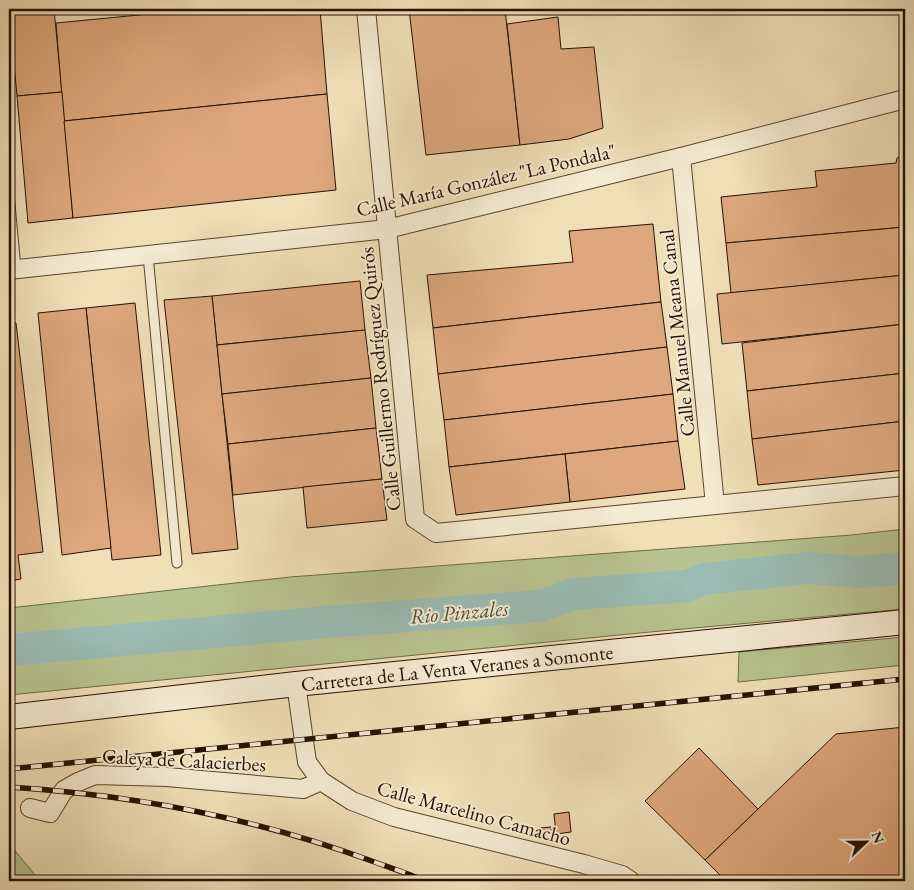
<svg xmlns="http://www.w3.org/2000/svg" width="914" height="890" font-family="'EB Garamond',serif">
<rect width="100%" height="100%" fill="#f0e0b8"/>
<filter id="stains"><feTurbulence type="fractalNoise" baseFrequency=".004" numOctaves="4"/><feColorMatrix values="0 0 0 0 .2 0 0 0 0 .09 0 0 0 0 .02 0 0 0 .5 -.17"/></filter>
<radialGradient id="worn" r=".72"><stop offset=".6" stop-color="#630" stop-opacity="0"/><stop offset="1" stop-color="#630" stop-opacity=".3"/></radialGradient>
<g fill="#b7c390" stroke="#6e6a48">
<path d="M905,529V609L650,632L9,695V608L290,577L852,535Z"/>
<path d="M905,637V665L738,682L739,652Z"/>
<path d="M9,846L12,847L40,881H9Z"/>
</g>
<g fill="none" stroke-linecap="round" stroke-linejoin="round">
<path stroke="#9bbcb4" stroke-width="32" d="M9,650L328,622L540,606L574,594L687,586L704,579L807,568L860,572L905,568"/>
</g>
<g fill="#dea77d" stroke="#251000">
<path d="M9,9H54L62,92L17,96Z"/>
<path d="M201,9H320L327,94L64,121L56,23Z"/>
<path d="M409,9H505L520,145L426,155Z"/>
<path d="M558,17L561,49L594,47L603,128L569,139L520,145L507,24Z"/>
<path d="M62,92L73,218L28,223L17,96Z"/>
<path d="M327,94L336,190L73,218L64,121Z"/>
<path d="M903,155H905V227L726,243L721,197L817,187L815,171L896,163L897,158Z"/>
<path d="M653,224L661,302L433,328L427,275L573,262L569,231Z"/>
<path d="M905,227V275L731,293L726,243Z"/>
<path d="M905,275V324L722,344L717,294Z"/>
<path d="M360,281L365,330L217,345L212,296Z"/>
<path d="M212,296L238,549L192,554L164,300Z"/>
<path d="M661,302L667,347L438,374L433,328Z"/>
<path d="M135,303L161,555L112,560L86,308Z"/>
<path d="M86,308L111,548L62,555L38,313Z"/>
<path d="M9,323H16L43,552L18,555L21,579L9,581Z"/>
<path d="M905,324V373L747,391L742,343Z"/>
<path d="M365,330L371,378L222,394L217,345Z"/>
<path d="M667,347L673,394L444,420L438,374Z"/>
<path d="M905,373V421L752,439L747,391Z"/>
<path d="M371,378L376,428L228,444L222,394Z"/>
<path d="M673,394L678,441L449,467L444,420Z"/>
<path d="M905,421V470L758,485L752,439Z"/>
<path d="M376,428L382,479L233,495L228,444Z"/>
<path d="M678,441L685,489L570,502L565,454Z"/>
<path d="M565,454L570,502L456,515L449,467Z"/>
<path d="M382,479L387,520L307,528L303,487Z"/>
<path d="M905,727V881H726L705,860L836,734Z"/>
<path d="M699,748L758,809L705,860L645,801Z"/>
<path d="M569,812L571,832L556,834L554,814Z"/>
<path d="M551,827L552,833L540,834V828Z"/>
</g>
<g fill="none" stroke-linecap="round" stroke-linejoin="round">
<defs>
<g id="lane">
<path d="M9,193L16,269"/>
<path d="M148,255L177,563"/>
</g>
<g id="street">
<path d="M366,9L415,519L436,533L905,486"/>
<path d="M681,157L715,505"/>
<path d="M9,270L387,229L681,157L905,99"/>
<path d="M296,684L307,762L321,781L352,801L394,817L584,864L622,875L631,881"/>
<path d="M30,808L50,813L64,790L78,782L95,775L167,777L303,789L321,781"/>
</g>
<path id="secondary" d="M9,717L296,684L905,622"/>
</defs>
<use href="#lane" stroke="#58442e" stroke-width="11"/>
<use href="#street" stroke="#58442e" stroke-width="20"/>
<use href="#secondary" stroke="#251000" stroke-width="26"/>
<use href="#lane" stroke="#f5ebd1" stroke-width="9"/>
<use href="#street" stroke="#f5ebd1" stroke-width="18"/>
<use href="#secondary" stroke="#f5ebd1" stroke-width="24"/>
<defs>
<g id="rail">
<path d="M9,769L905,679"/>
<path d="M9,787C133,795 252,817 369,860C388,867 407,873 425,881"/>
</g>
</defs>
<use href="#rail" stroke="#251000" stroke-width="5.5"/>
<use href="#rail" stroke="#f5ebd1" stroke-width="4" stroke-dasharray="11" stroke-linecap="butt"/>
</g>
<g text-anchor="middle" dominant-baseline="central" stroke-width="4" stroke-linejoin="round" paint-order="stroke">
<g font-size="20" fill="#251000" stroke="#f5ebd1">
<text transform="translate(486 180) rotate(-13)">Calle María González "La Pondala"</text>
<text transform="translate(677 333) rotate(-96)">Calle Manuel Meana Canal</text>
<text transform="translate(380 379) rotate(-96)">Calle Guillermo Rodríguez Quirós</text>
<text transform="translate(457 668) rotate(-6)">Carretera de La Venta Veranes a Somonte</text>
<text transform="translate(184 760) rotate(3)">Caleya de Calacierbes</text>
<text transform="translate(474 813) rotate(15)">Calle Marcelino Camacho</text>
</g>
<g font-size="21" font-style="italic" fill="#4e4c3f" stroke="#f5ebd1">
<text transform="translate(459 612) rotate(-5)">Rio Pinzales</text>
</g>
</g>
<rect width="914" height="890" fill="none" stroke="#f0e0b8" stroke-width="30"/>
<rect x="10" y="10" width="894" height="870" fill="none" stroke="#251000" stroke-width="2.5"/>
<rect x="15" y="15" width="884" height="860" fill="none" stroke="#251000"/>
<g transform="translate(866 842) rotate(68)" stroke="#f5ebd1" stroke-width="4" paint-order="stroke">
<path d="M0-4L9 19L0 12L-9 19Z" fill="#251000"/>
<text y="-8" font-size="14" font-weight="bold" text-anchor="middle" fill="#251000">N</text>
</g>
<rect width="100%" height="100%" filter="url(#stains)"/>
<rect width="100%" height="100%" fill="url(#worn)"/>
</svg>
